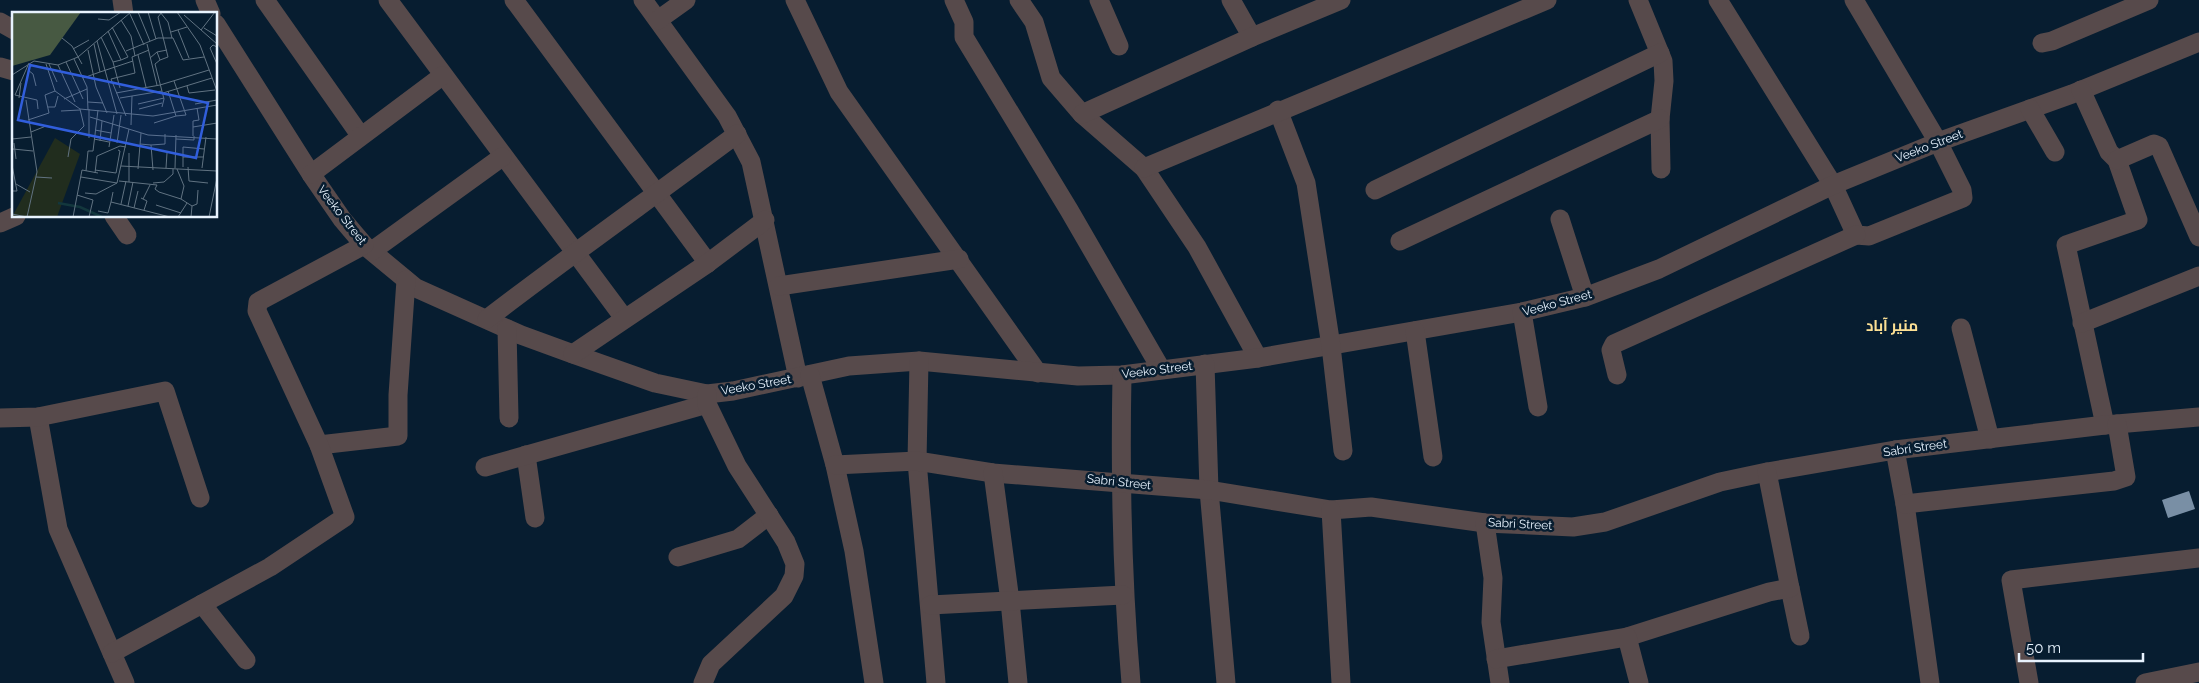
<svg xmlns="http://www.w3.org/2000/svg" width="2199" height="683" font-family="Raleway,Cairo,sans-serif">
<rect width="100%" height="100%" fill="#071d30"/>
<path fill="#798fa5" d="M2189,491L2195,509L2168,518L2162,500Z"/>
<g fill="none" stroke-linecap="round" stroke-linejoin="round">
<g stroke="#574a4b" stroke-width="19">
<path d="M122,0L124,14"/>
<path d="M205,0L211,14"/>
<path d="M265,0L360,135"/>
<path d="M388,0L624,318"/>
<path d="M514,0L708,263"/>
<path d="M643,0L727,116L751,162L798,378"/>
<path d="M795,0L839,92L1038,373"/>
<path d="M954,0L964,22V37L1069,210L1161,369"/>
<path d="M1019,0L1034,22L1051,78L1082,114L1144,168L1197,247L1258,358"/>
<path d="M1099,0L1119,46"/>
<path d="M1231,0L1252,37"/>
<path d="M1638,0L1663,61L1664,81L1660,119L1661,169"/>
<path d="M1718,0L1833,185L1856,235L1869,236L1963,198L1962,190L1938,142L1854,0"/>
<path d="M658,20L686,0"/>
<path d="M0,22L14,30"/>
<path d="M216,24L311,174L342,219L364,245L416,288L521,335L573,354L655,383L707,394L733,391L849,366L919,361L1078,376L1122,375L1258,358L1522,312L1585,297L1659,269L1833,185L1938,142L2072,94L2199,42"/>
<path d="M2042,43L2052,41L2149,0"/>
<path d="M0,67L14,71"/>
<path d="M2081,90L2109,152L2117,160L2138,220L2066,245L2105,425"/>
<path d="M2030,109L2055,152"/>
<path d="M1278,110L1306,183L1331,346L1343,451"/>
<path d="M1082,114L1252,37L1341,0"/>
<path d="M2117,160L2154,144L2159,146L2199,237"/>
<path d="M1144,168L1547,0"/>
<path d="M311,174L442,76"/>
<path d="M1375,190L1660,53"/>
<path d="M114,216L127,235"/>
<path d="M1560,219L1585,297"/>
<path d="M0,223L16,216"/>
<path d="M1400,241L1660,119"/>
<path d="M372,251L502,157"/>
<path d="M779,286L959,259"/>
<path d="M1522,312L1538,407"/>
<path d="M487,319C569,256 654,196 737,134"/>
<path d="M2082,323L2199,276"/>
<path d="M1961,328L1990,439"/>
<path d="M507,329L509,418"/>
<path d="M1415,331L1433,457"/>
<path d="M573,354L708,263L765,220"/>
<path d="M919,361L917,461L936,683"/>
<path d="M1205,364L1209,490L1226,683"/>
<path d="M810,375L835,465L854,551L874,683"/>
<path d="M1122,375C1120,478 1122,580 1131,683"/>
<path d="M1617,375L1611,350L1614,344L1856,235"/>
<path d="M38,417L58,529L125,683"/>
<path d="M0,418L38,417L165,391L200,498"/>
<path d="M319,445L398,436V395L406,280"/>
<path d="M1895,450L1905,504L1930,683"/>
<path d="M526,455L535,518"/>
<path d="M835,465L917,461L993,473L1209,490L1331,510L1371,507L1485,523L1573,527L1605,522L1720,482L1767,472L1895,450L2105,425L2199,417"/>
<path d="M485,467L707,404"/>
<path d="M993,473L1010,601L1018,683"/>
<path d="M1905,504L2114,481L2126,477L2117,424"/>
<path d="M1331,510L1341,683"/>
<path d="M1485,523L1493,578L1491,622L1500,683"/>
<path d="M678,557L738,539L769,515"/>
<path d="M1790,588L1800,636"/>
<path d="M202,604L246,660"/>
<path d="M930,605L1123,595"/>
<path d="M1627,637L1769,592L1790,588L1767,472"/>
<path d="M112,653L270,567L345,517L319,445L257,311L258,302L364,245"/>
<path d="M1496,659L1627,637L1639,683"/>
<path d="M703,683L711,664L784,596L794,576L795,564L786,542L737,466L707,404V394"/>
<path d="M2029,683L2011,580L2199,558"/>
<path d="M2145,683L2199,672"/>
</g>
</g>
<g text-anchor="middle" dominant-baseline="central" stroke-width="5" stroke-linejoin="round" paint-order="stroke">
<g font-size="12" fill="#e8f3fe" stroke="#071d30">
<text transform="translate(1929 146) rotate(-21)">Veeko Street</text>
<text transform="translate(342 215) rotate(52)">Veeko Street</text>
<text transform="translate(1557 303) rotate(-15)">Veeko Street</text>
<text transform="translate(1157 370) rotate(-7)">Veeko Street</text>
<text transform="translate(756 385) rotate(-10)">Veeko Street</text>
<text transform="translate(1915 448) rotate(-8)">Sabri Street</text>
<text transform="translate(1119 482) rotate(6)">Sabri Street</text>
<text transform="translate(1520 524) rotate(3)">Sabri Street</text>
</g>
<g font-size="15" font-weight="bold" fill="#fce094" stroke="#071d30">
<text x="1892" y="326">منیر آباد</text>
</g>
</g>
<g transform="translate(12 12)">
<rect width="205" height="205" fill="#071d30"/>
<path d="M43,126L68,142L45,205H0Z" fill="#212d1e"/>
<path d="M0,0H69L38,43L0,54Z" fill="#475942"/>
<path fill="none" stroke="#13373d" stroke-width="2.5" d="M46,191L68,195L90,205"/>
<path fill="none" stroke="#617382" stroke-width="1" d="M126,0L138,29M136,0L144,27M148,0L156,10L160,26M165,0L188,33L205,79M118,2L132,33M172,3L205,32M86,7L97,8L109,0M109,8L119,24L123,44M100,15L116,45L109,48M192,16L205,24M166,18L177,46M189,18L203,0M96,19L109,48L101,50M159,20L175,15M89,25L101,50L108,76M50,26L60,34L70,52M85,29L105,102M82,32L88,60L121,49M135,32L145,73M205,35L201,33L198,36L205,52M61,37L77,28M76,38L84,75L95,101M114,39L146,26H161L171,48L192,45M145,40L148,48L156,45L146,5L150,0M126,43L134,75M138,46L145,40L155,38M62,47L75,75L76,98M148,48L143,52L152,87L150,95M54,50L71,87M17,51L3,83L25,88L26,97M34,52L43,79L68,97L141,104L205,93M37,52L45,70M46,53L63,90M16,58L21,62L24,74M0,63L22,49L46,53L66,45L119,0M71,66L88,60M175,74L177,81L203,78M156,79L164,104L174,103L162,69M104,81L148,73L197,58M151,81L200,66M7,86L9,71M108,86L150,79M52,87L75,77M14,88L25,160L15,205M76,90L91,91M126,92L152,86M183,92L205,88M36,95H43L46,84M127,97L150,91M49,99L68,98M114,104L99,67L123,61L120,45L137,38M78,105L136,123L205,127M16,108L37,101L33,83L43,79M142,111L164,104M119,113L120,84M181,115L205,111M83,118L99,121M19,120L34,114M181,124V109L187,108L185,96M77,126V97M0,127L19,125M82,127L97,130M164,127L182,128V124M88,129L90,109M2,131L4,147M105,131L109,103M128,132L139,133L141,158M139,133L153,132V122M97,135L102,103M1,137L21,139M117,141V170M56,145L59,127L72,114L68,97M171,145H191M0,153L5,179H0M109,154L205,159M171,155V135L192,137M176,155L177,169L196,171M154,156L155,141M163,156L164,123M190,156L194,125M126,157L129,121M165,157L172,174L169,187L180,194L179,205M83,158L104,161L108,139L106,138M74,159L76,139H81L86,98M83,161L85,144L108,134L114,135M24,165L40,166M69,165L105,171L117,117M107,169L145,173L143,177L147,180L169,187M141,171L152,170L161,162V157M4,172L18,180M101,180L99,190L158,205M73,181L84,182L105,171M65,183L81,188L77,205M129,186L135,189L132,198M131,187L138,173M109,192L114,169M144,193L169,201M116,194L121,170M180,194L185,192L186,178M122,196L126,179M86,199L96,201L99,190M0,202L15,205M61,205L70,158L86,161M166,205L175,191M197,205L205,166"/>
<path fill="#315edc" fill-opacity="0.15" stroke="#315edc" stroke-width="2.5" d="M18,53L196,91L184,146L6,108Z"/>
<rect width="205" height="205" fill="none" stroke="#e8f3fe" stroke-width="2.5"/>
</g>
<path d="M2019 653v8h124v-8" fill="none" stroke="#e8f3fe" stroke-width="2.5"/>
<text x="2026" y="653" font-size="15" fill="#e8f3fe" stroke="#071d30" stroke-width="4" paint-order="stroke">50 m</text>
</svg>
